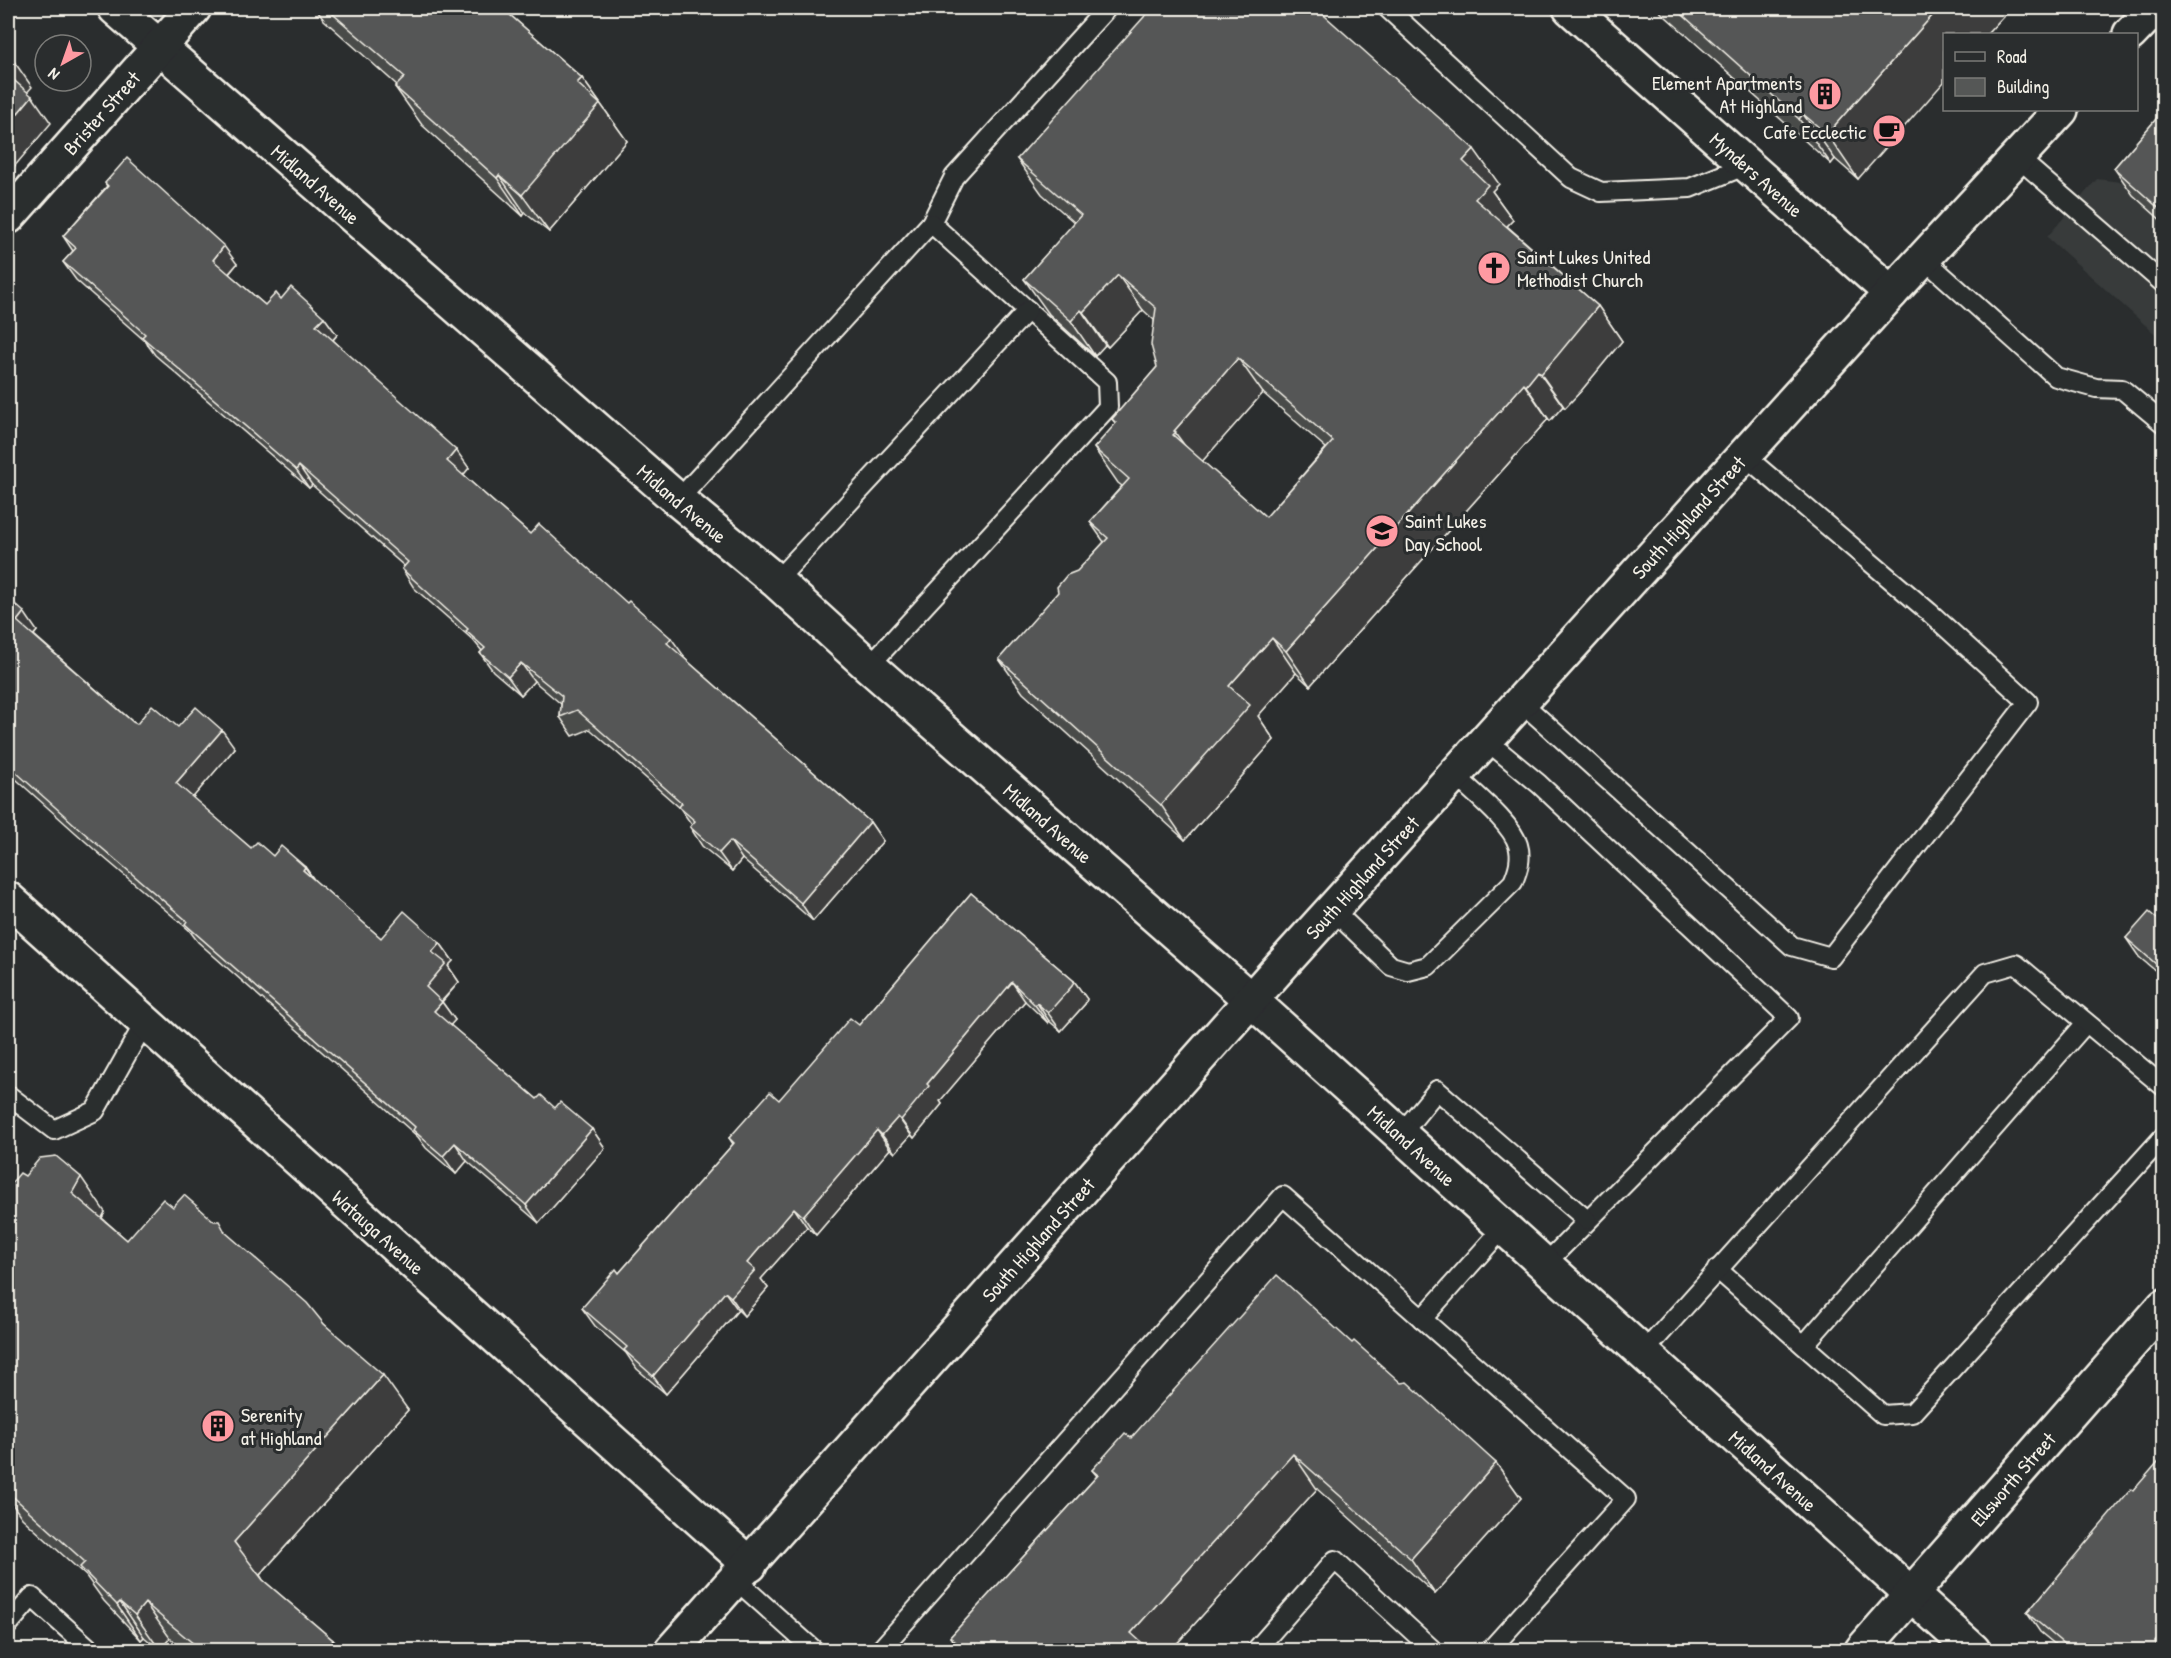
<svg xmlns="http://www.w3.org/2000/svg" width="2171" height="1658" font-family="'Patrick Hand',sans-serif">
<rect width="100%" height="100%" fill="#2a2d2e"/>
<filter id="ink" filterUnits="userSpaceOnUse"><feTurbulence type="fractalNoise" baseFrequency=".0167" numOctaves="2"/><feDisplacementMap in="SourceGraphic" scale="12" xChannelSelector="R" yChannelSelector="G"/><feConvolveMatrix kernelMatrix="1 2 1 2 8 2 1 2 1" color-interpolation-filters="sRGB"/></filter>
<g filter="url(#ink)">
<path fill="#373a3a" d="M2163,135V341L2047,237L2097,179L2121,182Z"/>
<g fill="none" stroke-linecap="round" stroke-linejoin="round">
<defs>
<g id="service">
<path d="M1387,8L1571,178L1601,192L1690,188L1747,165"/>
<path d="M2017,157L2164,284"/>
<path d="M931,223L954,177L1107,8"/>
<path d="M1923,258L2056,377L2096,388L2122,389L2164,424"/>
<path d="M678,500L931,223L1107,382L1108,407L869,666"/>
<path d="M776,581L1028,310"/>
<path d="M1521,702L1792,946L1831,957L2028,702L1929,612L1744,455"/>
<path d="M1486,740L1539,784L1789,1018L1545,1264"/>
<path d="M1333,910L1391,966L1408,971L1428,966L1513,882C1518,870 1522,858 1518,845C1511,822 1472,792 1455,775"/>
<path d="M8,1095L54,1130L95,1111L145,1022"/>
<path d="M1401,1134L1437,1090L1587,1220"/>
<path d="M1717,1269L1883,1415L1912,1413L2164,1136"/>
<path d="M1422,1319L1504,1227"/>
<path d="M1804,1345L2086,1023"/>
<path d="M1643,1353L1985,973L2016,964L2164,1087"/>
<path d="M736,1580L814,1650"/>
<path d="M8,1625L32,1597L91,1650"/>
<path d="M880,1650L1283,1196L1626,1499L1490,1650"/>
<path d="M1256,1650L1335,1560L1433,1650"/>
</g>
<g id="minor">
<path id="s1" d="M115,8L678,500L776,581L869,666L1251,1000L1973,1650"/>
<path id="s2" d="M1570,8L1891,293"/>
<path id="s3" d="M8,217L194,8"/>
<path id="s4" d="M8,899L750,1565"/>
<path id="s5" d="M1862,1650L2164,1306"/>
</g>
<g id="secondary">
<path d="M2130,34L2155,8"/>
<path id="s6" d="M672,1650L1281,966L1891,293L2061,110"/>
</g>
</defs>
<use href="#service" stroke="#f4f1e8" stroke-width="22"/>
<use href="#minor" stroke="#f4f1e8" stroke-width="38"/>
<use href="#secondary" stroke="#f4f1e8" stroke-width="38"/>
<use href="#service" stroke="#2a2d2e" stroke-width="18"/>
<use href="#minor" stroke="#2a2d2e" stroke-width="33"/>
<use href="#secondary" stroke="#2a2d2e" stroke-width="33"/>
</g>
<g fill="#494b4a" stroke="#f4f1e8" stroke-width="1.5" fill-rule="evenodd">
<path d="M315,8H502L582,78L627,141L549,232L525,213L523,216L422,125L395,87L397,85L324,20Z"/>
<path d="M1656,8H2011L1987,34H1944L1858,179L1835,159L1831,164Z"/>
<path d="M2163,111V222L2133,195L2114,168Z"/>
<path d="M1017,159L1499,184L1492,191L1513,220L1507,226L1598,306L1622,341L1581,391L1565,408L1563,406L1550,421L1548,419L1310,686L1296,673L1258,716L1274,740L1185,840L1023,693L999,659L1104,542L1090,522L1122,486L1118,483L1094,448L1116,424L1112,419L1157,367L1154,320L1143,310L1108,347L1105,345L1095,356L1049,314L1024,279L1075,223L1042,194ZM1263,393L1326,448L1266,517L1202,461Z"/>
<path d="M105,183L237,264L229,274L265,305L281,299L324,317L337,335L333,340L469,468L463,475L530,534L684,656L683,657L870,822L883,841L813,921L742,859L732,871L702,846L690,827L692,825L680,808L590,729L573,736L560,717L561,704L534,681L521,695L493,671L480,653L482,651L473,640L414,588L402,569L404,566L312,485L309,488L155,355L145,341L76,280L63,262L73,251L63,236L107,186Z"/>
<path d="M8,598L37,631L34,635L133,722L137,724L178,727L235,748L192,798L251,848L305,867L315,881L381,938L440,943L453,961L448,966L459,982L442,1002L455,1020L450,1025L537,1099L555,1108L592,1129L605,1148L539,1223L467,1161L456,1174L426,1148L418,1137L198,942L189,930L96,851L8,772Z"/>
<path d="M971,893L1074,981L1087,999L1085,1004L1061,1031L1049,1021L1048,1023L1025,1001L940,1101L942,1104L914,1138L911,1135L895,1153L890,1149L816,1235L807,1227L761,1279L768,1288L744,1316L738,1310L666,1394L637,1369L626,1353L595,1326L582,1308L619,1273L733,1144L729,1138L779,1100L859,1025Z"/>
<path d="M2163,924V977L2139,957L2126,938Z"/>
<path d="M25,1176L105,1212L102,1218L127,1240L173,1207L229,1236L324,1324L408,1410L260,1575L263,1580L333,1640L341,1650H184L170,1638L160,1650L144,1637L141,1640L104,1601L86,1576L22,1518L13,1505L8,1500V1187Z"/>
<path d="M1352,1343L1496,1463L1521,1498L1435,1594L1317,1489L1171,1650H959L950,1637L1097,1476L1092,1470L1131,1438Z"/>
<path d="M2133,1491L2163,1650H2062L2040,1632L2027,1613Z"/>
</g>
<g fill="#3c3d3c" stroke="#f4f1e8" stroke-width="1.5">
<path d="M1939,8H2011L1987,34H1944V82L1858,179L1827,134Z"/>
<path d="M13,60L32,87L22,98L8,77V66Z"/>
<path d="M582,78L627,141L549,232L522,195L577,83Z"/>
<path d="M32,96L51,123L8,174V125Z"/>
<path d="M1803,114L1835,159L1831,164L1799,119Z"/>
<path d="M1474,149L1499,184L1492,191L1513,220L1500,233L1475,199L1463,161Z"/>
<path d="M499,175L525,213L523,216L497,178Z"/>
<path d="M224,246L237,264L225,278L213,260Z"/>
<path d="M1118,275L1143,310L1108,347L1083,312Z"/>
<path d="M1598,306L1622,341L1581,391L1565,408L1541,374Z"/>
<path d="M1081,310L1105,345L1095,356L1071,321Z"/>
<path d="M324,317L337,335L329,344L316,325Z"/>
<path d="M1238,358L1263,393L1199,465L1174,431Z"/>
<path d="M1538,371L1563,406L1550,421L1526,386Z"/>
<path d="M1524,384L1548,419L1310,686L1286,651Z"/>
<path d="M456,450L469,468L460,479L447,461Z"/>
<path d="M299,466L312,485L309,488L296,470Z"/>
<path d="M24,612L37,631L30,639L17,621Z"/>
<path d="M671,638L684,656L680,661L667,643Z"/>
<path d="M1272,638L1296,673L1258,716L1274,740L1185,840L1161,805L1229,686Z"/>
<path d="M521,663L534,681L521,695L508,677Z"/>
<path d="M222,730L235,748L189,802L176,783Z"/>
<path d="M870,822L883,841L813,921L801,903Z"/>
<path d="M730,841L742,859L732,871L719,853Z"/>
<path d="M305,867L318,886L303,870Z"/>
<path d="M440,943L453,961L448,966L459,982L438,1005L426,987L432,952Z"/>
<path d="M1074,981L1087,999L1085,1004L1061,1031L1048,1013Z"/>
<path d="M1012,982L1025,1001L940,1101L942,1104L914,1138L901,1120L927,1084Z"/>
<path d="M442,1002L455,1020L447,1029L434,1011Z"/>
<path d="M1037,1003L1049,1021L1048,1023L1035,1005Z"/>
<path d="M898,1117L911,1135L895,1153L882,1135Z"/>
<path d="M592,1129L605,1148L539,1223L526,1205Z"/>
<path d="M877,1130L890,1149L816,1235L803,1216Z"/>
<path d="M455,1143L467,1161L456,1174L443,1156Z"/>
<path d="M81,1177L105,1212L97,1227L72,1193Z"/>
<path d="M794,1208L807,1227L761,1279L768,1288L744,1316L731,1297L747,1263Z"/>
<path d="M725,1292L738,1310L666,1394L653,1376Z"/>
<path d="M383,1375L408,1410L258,1577L234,1542Z"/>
<path d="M1293,1454L1317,1489L1171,1650H1143L1131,1633Z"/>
<path d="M1496,1463L1521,1498L1435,1594L1411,1559Z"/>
<path d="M120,1602L144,1637L141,1640L117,1605Z"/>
<path d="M145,1603L170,1638L160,1650L135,1615Z"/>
<path d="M2163,1632V1650L2155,1642Z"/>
<path d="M333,1640L341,1650L331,1643Z"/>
</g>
<g fill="#555756" stroke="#f4f1e8" stroke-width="1.5" fill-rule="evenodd">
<path d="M326,8H502L582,78L577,83L600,104L522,195L499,175L497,178L395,87L405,77Z"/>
<path d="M1152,8H1316L1474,149L1463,161L1488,185L1475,199L1598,306L1557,356L1541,374L1538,371L1526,386L1524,384L1286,651L1272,638L1229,686L1250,705L1161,805L999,659L1058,592L1057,587L1067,575L1077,571L1108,538L1090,522L1129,479L1094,448L1116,423L1112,419L1157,367L1151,345L1156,308L1118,275L1083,312L1081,310L1071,321L1024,279L1081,215L1017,159ZM1238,358L1333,441L1266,517L1173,435L1176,432L1174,431Z"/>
<path d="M1675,8H1939L1827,134L1803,114L1799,119Z"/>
<path d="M8,55L13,60L8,66Z"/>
<path d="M8,75L32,96L8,125Z"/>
<path d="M2163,111V212L2114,168Z"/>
<path d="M127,158L224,246L213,260L265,305L276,293L281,299L291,287L324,317L316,325L456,450L447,461L530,534L539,524L627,603L629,601L671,638L667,643L870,822L801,903L730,841L719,853L690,827L695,821L679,807L682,803L577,710L560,717L562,696L521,663L508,677L480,653L485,648L466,631L468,629L402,569L408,562L299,466L296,470L142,337L145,334L63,262L76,248L63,236L108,186L105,183Z"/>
<path d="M8,598L24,612L17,621L133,722L137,724L152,705L178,727L196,707L222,730L176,783L251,848L257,842L273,856L281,846L305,867L303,870L381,938L404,911L440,943L432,952L446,963L426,987L442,1002L434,1011L537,1099L541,1095L555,1108L560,1102L592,1129L526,1205L455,1143L443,1156L413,1130L415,1127L185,924L187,921L83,832L8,765Z"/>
<path d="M971,893L1074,981L1072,986L1048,1013L1037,1003L1035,1005L1012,982L927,1084L929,1086L901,1120L898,1117L882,1135L877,1130L803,1216L794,1208L747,1263L755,1270L731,1297L725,1292L653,1376L624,1350L627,1347L582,1308L616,1269L619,1273L734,1143L729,1138L770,1092L779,1100L850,1018L859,1025Z"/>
<path d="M2149,912L2163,924V970L2126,938Z"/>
<path d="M56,1156L81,1177L72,1193L127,1240L163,1199L173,1207L184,1195L214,1221H219L225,1232L307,1303L324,1324L383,1375L234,1542L263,1580L333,1640L331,1643L340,1650H201L145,1603L135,1615L120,1602L117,1605L80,1567L85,1562L8,1492V1187L20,1173L25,1176L40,1158Z"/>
<path d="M1277,1275L1352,1343L1354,1341L1401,1383L1407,1382L1496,1463L1411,1559L1293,1454L1131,1633L1150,1650H965L950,1637L1098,1475L1092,1470L1125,1433L1131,1438Z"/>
<path d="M2163,1456V1632L2155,1642L2163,1650H2071L2027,1613L2131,1489L2133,1491Z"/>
</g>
</g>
<defs>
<symbol id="building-disc" viewBox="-11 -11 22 22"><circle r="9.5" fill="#ff9aa2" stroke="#2a2d2e"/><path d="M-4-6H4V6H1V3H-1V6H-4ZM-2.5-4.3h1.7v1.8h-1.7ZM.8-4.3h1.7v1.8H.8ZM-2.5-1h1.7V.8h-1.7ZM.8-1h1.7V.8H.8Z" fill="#111"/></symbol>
<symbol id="cafe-disc" viewBox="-11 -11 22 22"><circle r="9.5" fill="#ff9aa2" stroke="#2a2d2e"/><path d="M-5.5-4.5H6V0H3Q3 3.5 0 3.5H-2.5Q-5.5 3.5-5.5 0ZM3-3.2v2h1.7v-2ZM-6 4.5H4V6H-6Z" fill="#111"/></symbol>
<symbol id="church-disc" viewBox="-11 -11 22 22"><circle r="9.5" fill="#ff9aa2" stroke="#2a2d2e"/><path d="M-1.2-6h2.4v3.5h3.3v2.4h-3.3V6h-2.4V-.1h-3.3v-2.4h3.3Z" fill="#111"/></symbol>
<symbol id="school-disc" viewBox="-11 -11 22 22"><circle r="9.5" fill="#ff9aa2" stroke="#2a2d2e"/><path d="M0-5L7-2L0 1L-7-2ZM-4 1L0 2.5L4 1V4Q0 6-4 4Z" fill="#111"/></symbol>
</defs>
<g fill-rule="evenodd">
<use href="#building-disc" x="1806" y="75" width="38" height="38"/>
<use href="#cafe-disc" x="1870" y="112" width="38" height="38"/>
<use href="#church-disc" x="1475" y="249" width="38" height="38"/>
<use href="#school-disc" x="1363" y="512" width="38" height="38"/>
<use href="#building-disc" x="199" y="1407" width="38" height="38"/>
</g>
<g text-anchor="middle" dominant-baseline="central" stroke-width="6" stroke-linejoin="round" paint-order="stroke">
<g font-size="20" fill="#f4f1e8" stroke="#2a2d2e" text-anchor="start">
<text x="1802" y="82" text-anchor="end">Element Apartments<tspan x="1802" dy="23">At Highland</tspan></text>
<text x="1866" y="131" text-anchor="end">Cafe Ecclectic</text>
<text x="1517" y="256">Saint Lukes United<tspan x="1517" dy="23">Methodist Church</tspan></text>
<text x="1405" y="520">Saint Lukes<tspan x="1405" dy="23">Day School</tspan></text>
<text x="241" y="1414">Serenity<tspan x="241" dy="23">at Highland</tspan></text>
</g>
<g font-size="20" fill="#f4f1e8" stroke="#2a2d2e">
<text stroke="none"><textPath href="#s3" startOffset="140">Brister Street</textPath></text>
<text stroke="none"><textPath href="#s2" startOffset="250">Mynders Avenue</textPath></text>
<text stroke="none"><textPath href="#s1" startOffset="267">Midland Avenue</textPath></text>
<text stroke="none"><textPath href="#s1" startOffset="753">Midland Avenue</textPath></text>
<text stroke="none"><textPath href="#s6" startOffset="1522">South Highland Street</textPath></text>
<text stroke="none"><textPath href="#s1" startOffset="1239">Midland Avenue</textPath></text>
<text stroke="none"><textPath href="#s6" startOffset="1036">South Highland Street</textPath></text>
<text stroke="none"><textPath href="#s1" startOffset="1725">Midland Avenue</textPath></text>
<text stroke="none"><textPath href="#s4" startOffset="498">Watauga Avenue</textPath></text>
<text stroke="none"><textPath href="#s6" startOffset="550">South Highland Street</textPath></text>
<text stroke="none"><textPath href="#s1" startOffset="2211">Midland Avenue</textPath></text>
<text stroke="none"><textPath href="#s5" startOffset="228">Ellsworth Street</textPath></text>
</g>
</g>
<rect width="2171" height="1658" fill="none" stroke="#2a2d2e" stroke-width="30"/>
<rect x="15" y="15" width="2141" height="1628" fill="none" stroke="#f4f1e8" stroke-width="2" filter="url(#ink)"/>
<rect x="1943" y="33" width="195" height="78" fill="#2a2d2e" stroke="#7b7b78" stroke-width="1.5"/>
<rect x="1955" y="52" width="30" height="9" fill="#2a2d2e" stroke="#7b7b78" stroke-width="1.5"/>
<text x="1997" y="63" font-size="18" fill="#f4f1e8">Road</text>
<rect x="1955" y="78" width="30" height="18" fill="#555756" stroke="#7b7b78" stroke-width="1.5"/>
<text x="1997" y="93" font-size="18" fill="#f4f1e8">Building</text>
<g transform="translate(63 63) rotate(220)"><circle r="28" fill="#2a2d2e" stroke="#7b7b78" stroke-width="1.5"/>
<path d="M0-4.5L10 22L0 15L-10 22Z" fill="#ff9aa2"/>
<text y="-9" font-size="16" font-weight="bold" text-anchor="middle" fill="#f4f1e8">N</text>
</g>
</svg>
